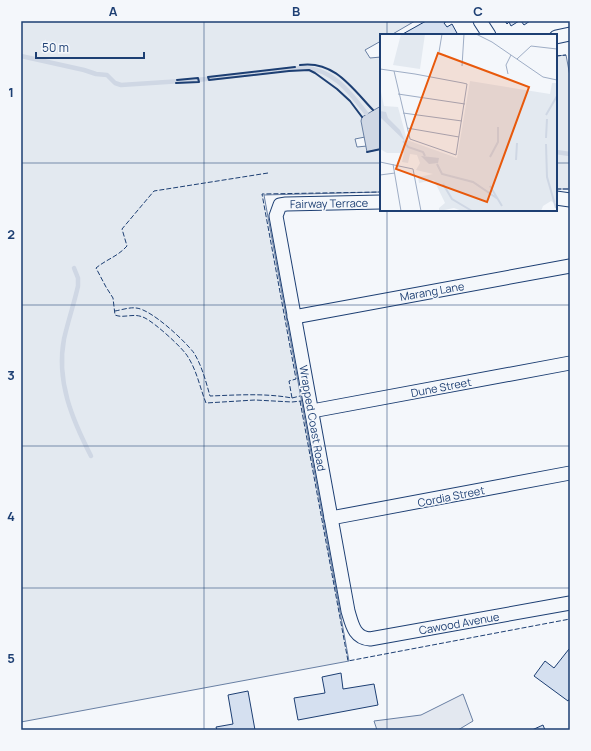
<svg xmlns="http://www.w3.org/2000/svg" width="591" height="751" font-family="Manrope,sans-serif">
<rect width="100%" height="100%" fill="#f4f7fb"/>
<g fill="#e3e9f0" stroke="#687fa3" fill-rule="evenodd">
<path d="M21,21H415L391,35H381V41L365,50L370,58L381,57V192L264,195L349,661L21,722ZM365,137L367,146L357,147L355,139Z"/>
<path d="M566,55L570,76V189H556V56Z"/>
</g>
<path fill="#e3e8f0" stroke="#687fa3" d="M463,694L473,721L458,730H377L374,721L421,715Z"/>
<path fill="#cfd7e4" stroke="#687fa3" d="M381,106V149L367,152L361,121L362,117Z"/>
<g fill="none" stroke-linecap="round" stroke-linejoin="round">
<g stroke="#cfd7e4" stroke-width="4.5">
<path d="M21,56L84,70L96,74L107,75L115,83L121,85L197,80L301,68C330,66 350,92 366,113"/>
<path d="M556,152L570,154"/>
<path d="M74,268L78,278V286C74,304 68,321 64,339C56,381 72,419 91,456"/>
</g>
</g>
<g fill="#d5e0f0" stroke="#1d3f73">
<path d="M426,21H447L444,23L447,27L452,24L458,35H438L437,33L435,35H401Z"/>
<path d="M505,21H519L511,26L509,22L507,24Z"/>
<path d="M521,21H530L524,25Z"/>
<path d="M569,649L570,650V698L568,701L534,676L545,661L554,668Z"/>
<path d="M341,673L343,689L374,684L378,705L298,720L294,698L325,693L322,677Z"/>
<path d="M248,691L255,730H217L216,727L233,724L228,695Z"/>
<path d="M543,725L545,730H532Z"/>
</g>
<g fill="none" stroke-linecap="round" stroke-linejoin="round">
<defs>
<g id="street">
<path d="M480,21L489,35"/>
<path d="M556,37L570,34"/>
<path d="M556,198L570,200"/>
<path d="M381,202L286,204L280,205L276,216L348,611C352,624 354,638 370,639L570,603"/>
<path d="M294,317L570,266"/>
<path d="M312,411L570,363"/>
<path d="M331,518L570,473"/>
</g>
</defs>
<use href="#street" stroke="#1d3f73" stroke-width="15"/>
<use href="#street" stroke="#f4f7fb" stroke-width="13"/>
<g stroke="#1d3f73" stroke-width="1" stroke-dasharray="5 2" stroke-linecap="butt">
<path d="M556,56L566,55"/>
<path d="M268,173L154,191L122,229L127,246C117,257 107,259 96,268L106,287L113,298L115,315C125,319 133,312 145,318C155,323 183,348 188,357C197,371 200,388 206,403L255,400L292,402L301,401"/>
<path d="M556,189H570"/>
<path d="M115,311C121,310 130,307 136,308C151,309 185,341 194,353C202,366 206,382 210,396C237,395 265,393 292,398L289,381L296,379L262,194L381,192"/>
<path d="M292,398L300,396"/>
<path d="M300,401L348,661L570,619"/>
</g>
<g stroke="#1d3f73" stroke-width="2">
<path d="M300,65C334,60 352,88 373,110"/>
<path d="M295,67L208,77L209,80L289,71L309,70L315,73L337,89L350,101L362,117"/>
<path d="M176,83L199,82L198,78L177,80"/>
<path d="M367,152L381,149"/>
</g>
</g>
<path fill="none" stroke="#1d3f73" stroke-width="1" stroke-opacity="0.55" d="M204,21V730M387,21V35M21,163H381M556,163H570M387,210V730M21,305H570M21,446H570M21,588H570"/>
<g text-anchor="middle" dominant-baseline="central" stroke-width="3" stroke-linejoin="round" paint-order="stroke">
<g font-size="11" fill="#1d3f73" stroke="#f4f7fb">
<text transform="translate(329 203) rotate(-1)">Fairway Terrace</text>
<text transform="translate(432 291) rotate(-10)">Marang Lane</text>
<text transform="translate(441 387) rotate(-11)">Dune Street</text>
<text transform="translate(313 418) rotate(80)">Wrapped Coast Road</text>
<text transform="translate(451 496) rotate(-11)">Cordia Street</text>
<text transform="translate(459 623) rotate(-10)">Cawood Avenue</text>
</g>
</g>
<g transform="translate(380 34)">
<rect width="177" height="177" fill="#f4f7fb"/>
<path d="M21,0H45L40,35L13,31ZM90,47L170,60L172,49H177V167L174,169L171,167L163,172L161,177H82L74,174L59,177V174L65,169L54,146L39,149L38,143L53,140L36,136L40,129L37,121L30,120L28,129L22,128L24,119H7L0,115V53L4,72L18,73L27,106L77,124Z" fill="#e3e9f0"/>
<path d="M0,77L6,78L8,84L20,96L25,107L0,83ZM41,122L59,124L58,129L49,130Z" fill="#cfd7e4"/>
<path fill="none" stroke="#cfd7e4" stroke-width="2" d="M166,81L177,62M166,104L167,85M23,107L28,113L43,118L45,122M166,110L167,143L176,174M110,123L118,108V93M136,126L137,109M57,130L62,140L93,148L118,165M63,150L72,165L92,177M110,152L122,172"/>
<path fill="none" stroke="#9eadc5" stroke-width="1" d="M96,0L112,8L163,43L177,46M59,18L62,0M137,25L151,12L177,15M82,32L84,0M0,35L35,40L83,49L87,50L76,121L30,105L14,37M128,40L126,31L131,21M18,60L85,70M23,79L82,87M27,94L79,103M0,128L33,135L41,177M13,130L21,177M0,141L15,139"/>
<path fill="#e8590c" fill-opacity="0.15" stroke="#e8590c" stroke-width="2" d="M58,19L149,53L107,168L16,135Z"/>
<rect width="177" height="177" fill="none" stroke="#1d3f73" stroke-width="2"/>
</g>
<rect width="591" height="751" fill="none" stroke="#f4f7fb" stroke-width="44"/>
<path d="M36 52v6h108v-6" fill="none" stroke="#1d3f73" stroke-width="2"/>
<text x="42" y="52" font-size="12" fill="#1d3f73" stroke="#f4f7fb" stroke-width="3" paint-order="stroke">50 m</text>
<rect x="22" y="22" width="547" height="707" fill="none" stroke="#1d3f73" stroke-width="1.5"/>
<g font-size="13" text-anchor="middle" font-weight="bold" fill="#1d3f73">
<text x="113" y="16">A</text>
<text x="296" y="16">B</text>
<text x="478" y="16">C</text>
<text x="11" y="97">1</text>
<text x="11" y="239">2</text>
<text x="11" y="380">3</text>
<text x="11" y="521">4</text>
<text x="11" y="663">5</text>
</g>
</svg>
